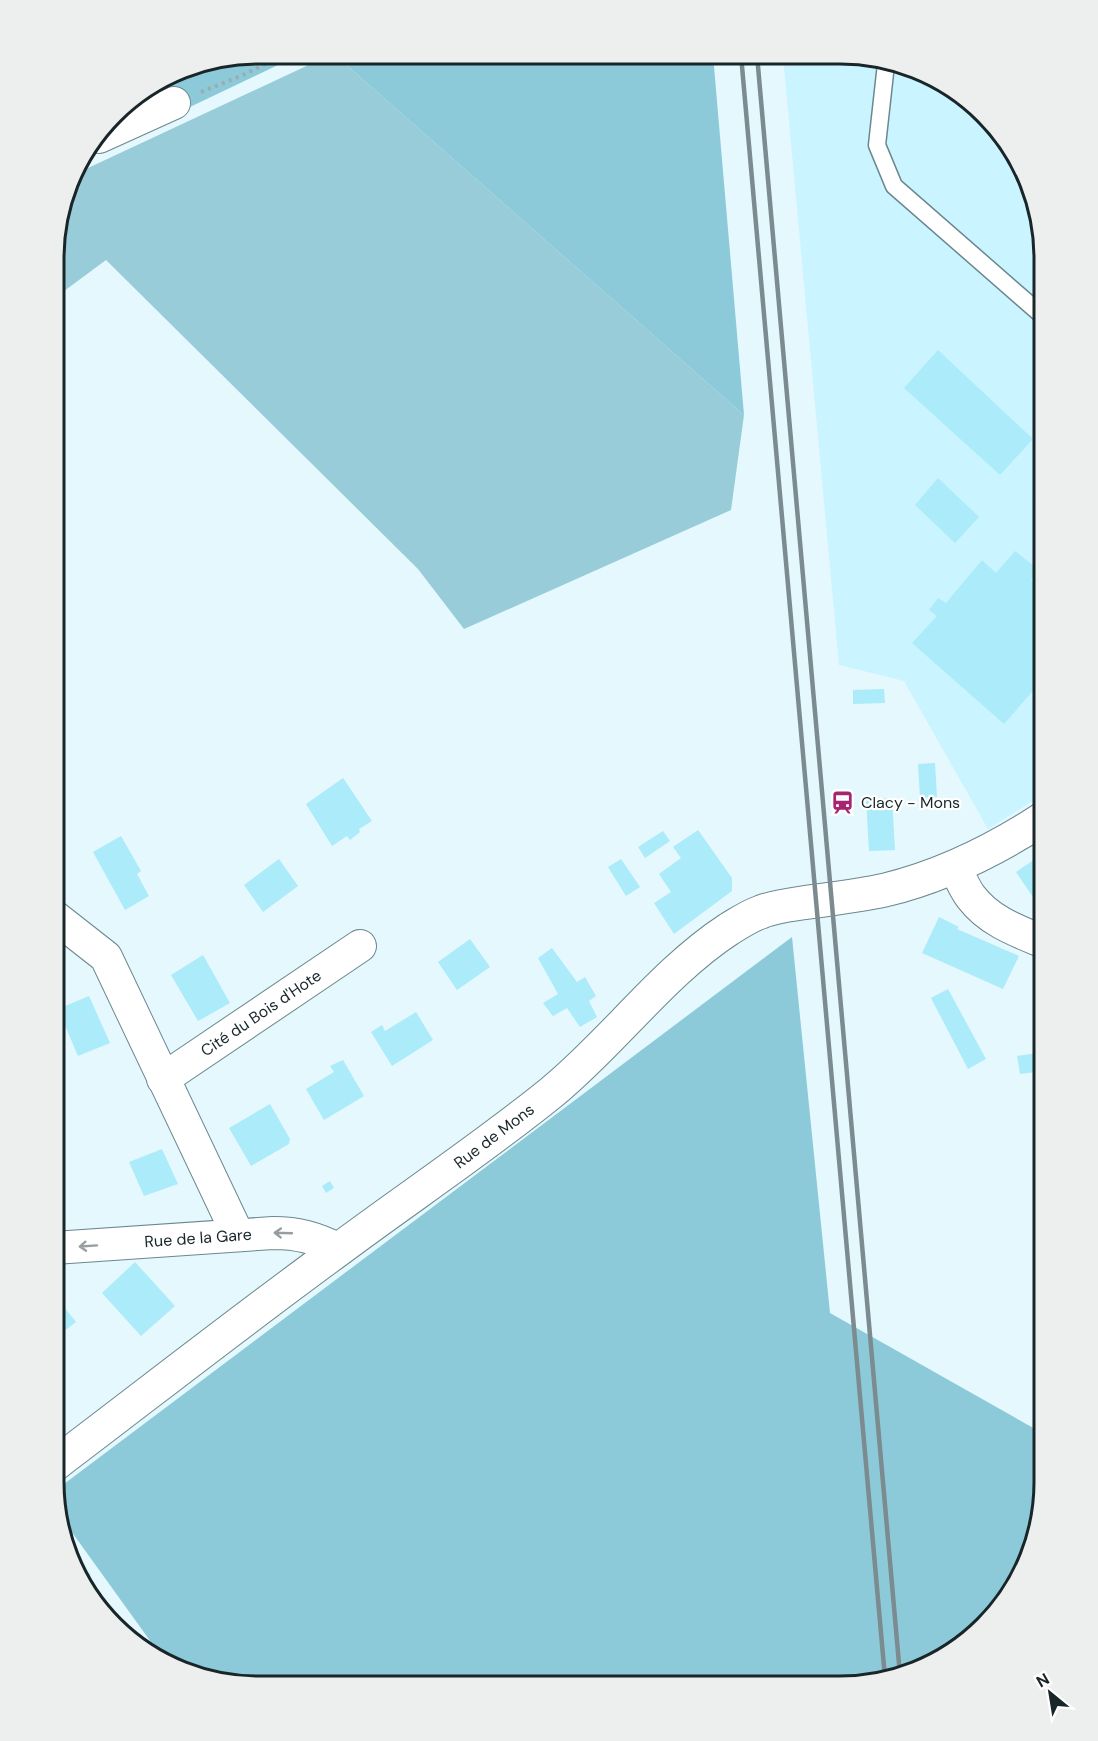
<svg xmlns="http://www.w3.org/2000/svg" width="1098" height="1741" font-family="'DM Sans',sans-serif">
<rect width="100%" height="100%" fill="#e4f8fd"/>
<path fill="#caf4ff" d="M783,56H867L964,96L1029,180L1044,258V794L988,829L904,681L839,665Z"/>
<path fill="#98ccd9" d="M332,54H334L744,415L731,510L464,629L418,569L106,260L56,297V232L73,175Z"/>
<g fill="#8ccad9">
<path d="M258,54H301L83,158L123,105L180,69Z"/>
<path d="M334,54L713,55L744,415Z"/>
<path d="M792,937L830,1313L1044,1434V1496L1029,1561L1002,1607L918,1672L840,1687L232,1685L161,1656L61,1517L56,1490Z"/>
</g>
<g fill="#acebfa">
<path d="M938,350L1033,439L1000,475L904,388Z"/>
<path d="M938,478L979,517L955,543L915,505Z"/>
<path d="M1044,491V515L1032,504Z"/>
<path d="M1015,551L1039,570L1031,580L1044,591V678L1004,724L912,643L937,616L929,610L938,598L946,603L982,560L996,573Z"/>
<path d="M884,689L885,703L853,704V690Z"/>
<path d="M935,763L937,797L920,798L918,764Z"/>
<path d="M343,778L372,821L359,829L360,832L350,840L347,836L332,846L306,804Z"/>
<path d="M892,798L895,850L869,851L866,799Z"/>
<path d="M698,830L732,878V891L674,934L654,903L671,892L659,874L681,858L673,847Z"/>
<path d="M663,831L670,841L645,858L638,847Z"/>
<path d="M121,836L141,871L137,874L149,896L125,910L93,852Z"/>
<path d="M1044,853V894L1035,900L1016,872Z"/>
<path d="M279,859L298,886L263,912L244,885Z"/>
<path d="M621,859L640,887L626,896L608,867Z"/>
<path d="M939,917L959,927L957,929L1019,956L1003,989L922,953Z"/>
<path d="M470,939L490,967L457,990L438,962Z"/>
<path d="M552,948L577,982L585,977L596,996L589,1001L597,1017L580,1027L567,1008L553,1016L543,1003L558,994L538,958Z"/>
<path d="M203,955L230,1003L198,1021L171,975Z"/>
<path d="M948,989L986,1059L968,1069L931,998Z"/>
<path d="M89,996L110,1043L78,1056L58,1009Z"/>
<path d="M416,1012L433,1040L392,1066L371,1032L382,1025L385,1031Z"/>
<path d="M1044,1052V1071L1020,1074L1017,1056Z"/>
<path d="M343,1060L364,1096L324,1120L306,1089L334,1072L330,1066Z"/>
<path d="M270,1104L290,1139L289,1144L251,1166L229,1128Z"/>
<path d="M162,1149L178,1184L144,1196L129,1162Z"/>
<path d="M330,1181L334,1188L326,1193L322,1186Z"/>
<path d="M135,1262L175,1306L141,1336L102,1293Z"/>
<path d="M54,1295L76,1322L54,1339Z"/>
<path d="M71,1550L91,1575L85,1580L69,1561L68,1553Z"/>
</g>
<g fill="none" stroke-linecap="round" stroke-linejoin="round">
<defs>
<path id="service" d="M886,64L877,145L894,186L1044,317"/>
<g id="minor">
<path d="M99,137L174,103"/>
<path d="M955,867C960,877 964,888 971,897C989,921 1017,931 1044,942"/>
<path d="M55,917L106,957L238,1235"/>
<path d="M163,1079L360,946"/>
<path d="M54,1248L273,1233C299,1233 315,1238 338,1249"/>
</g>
<path id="tertiary" d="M54,1465C149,1393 242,1320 338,1250C409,1197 483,1148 552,1092C613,1042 663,972 729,929C739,923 749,916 761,912C773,907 788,905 802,903C829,899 858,896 885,890C943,876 995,850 1044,818"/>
</defs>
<use href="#service" stroke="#6a888f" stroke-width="19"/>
<use href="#minor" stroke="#6a888f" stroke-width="34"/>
<use href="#tertiary" stroke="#6a888f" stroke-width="35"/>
<path stroke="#9aacb0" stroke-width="4" stroke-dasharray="3 4.5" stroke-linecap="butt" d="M201,92L243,75L285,54"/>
<use href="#service" stroke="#fff" stroke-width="16"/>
<use href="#minor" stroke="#fff" stroke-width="32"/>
<use href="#tertiary" stroke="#fff" stroke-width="33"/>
<g stroke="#7b8b8f" stroke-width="4.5">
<path d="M741,55L885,1678"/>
<path d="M757,55L900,1675"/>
</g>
</g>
<defs><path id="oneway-shaft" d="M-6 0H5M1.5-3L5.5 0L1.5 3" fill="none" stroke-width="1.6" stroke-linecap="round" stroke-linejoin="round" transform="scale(1.5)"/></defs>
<g stroke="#989d9f">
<use href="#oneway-shaft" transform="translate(283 1233) rotate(-178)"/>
<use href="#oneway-shaft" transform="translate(88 1246) rotate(176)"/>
</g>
<defs>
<symbol id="station-bare" viewBox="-9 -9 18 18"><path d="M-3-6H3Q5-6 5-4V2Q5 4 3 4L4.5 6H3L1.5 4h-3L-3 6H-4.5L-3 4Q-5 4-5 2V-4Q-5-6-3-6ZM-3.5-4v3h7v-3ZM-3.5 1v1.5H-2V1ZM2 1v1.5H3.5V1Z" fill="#a62472" stroke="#fff" stroke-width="2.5" paint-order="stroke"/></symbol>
</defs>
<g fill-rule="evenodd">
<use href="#station-bare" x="826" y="786" width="33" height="33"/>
</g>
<g text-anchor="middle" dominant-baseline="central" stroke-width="4.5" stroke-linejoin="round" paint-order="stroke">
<g font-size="16" fill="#192629" stroke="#fff" text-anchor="start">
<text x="861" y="802">Clacy - Mons</text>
</g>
<g font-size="16" fill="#192629" stroke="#fff">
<text transform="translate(261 1013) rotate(-34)">Cité du Bois d'Hote</text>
<text transform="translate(494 1136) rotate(-37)">Rue de Mons</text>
<text transform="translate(198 1238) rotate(-4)">Rue de la Gare</text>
</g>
</g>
<path d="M0 0H1098V1741H0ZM258 64H840A194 194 0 0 1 1034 258V1482A194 194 0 0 1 840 1676H258A194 194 0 0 1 64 1482V258A194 194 0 0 1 258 64Z" fill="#edeeee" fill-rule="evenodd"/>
<path fill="none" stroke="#192629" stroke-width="3" d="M258 64H840A194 194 0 0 1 1034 258V1482A194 194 0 0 1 840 1676H258A194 194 0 0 1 64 1482V258A194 194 0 0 1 258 64Z"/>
<g transform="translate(1050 1693) rotate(330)" stroke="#ffffff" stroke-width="4.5" paint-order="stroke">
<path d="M0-4.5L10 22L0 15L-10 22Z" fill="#192629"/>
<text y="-9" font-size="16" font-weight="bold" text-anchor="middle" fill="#192629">N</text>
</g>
</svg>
